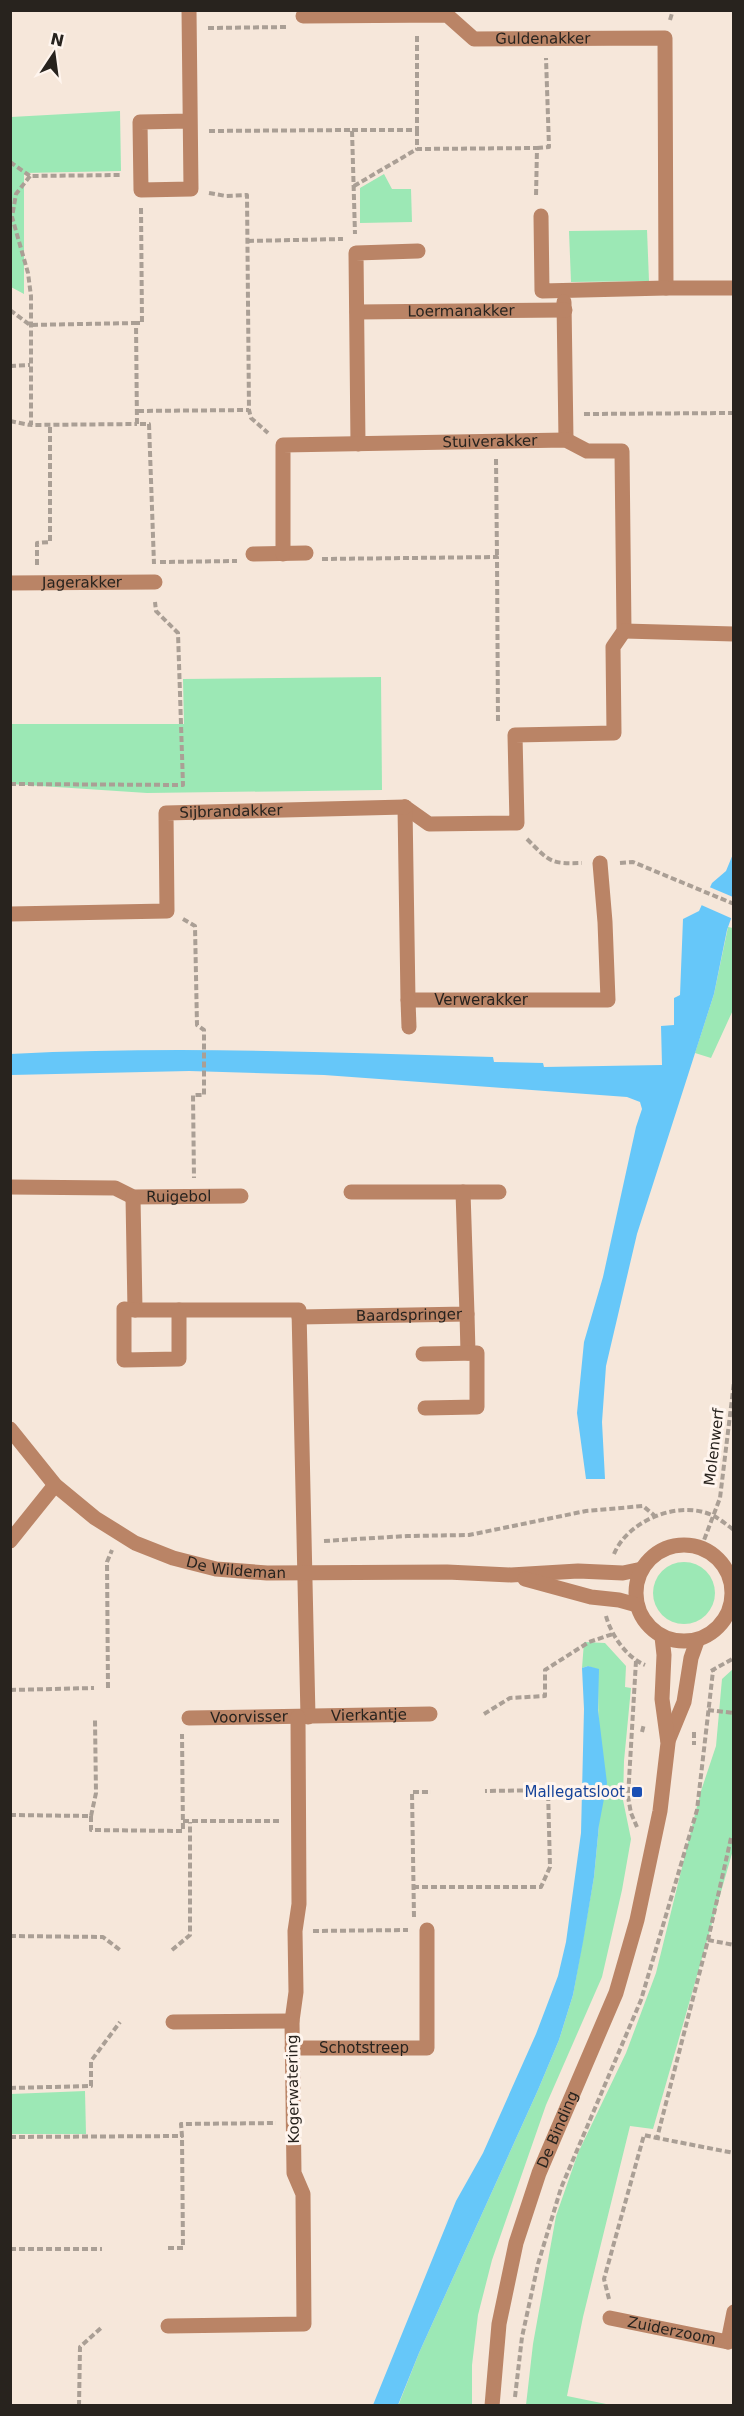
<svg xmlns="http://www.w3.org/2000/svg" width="744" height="2416" font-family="'DejaVu Sans',sans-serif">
<rect width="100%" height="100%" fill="#f6e7da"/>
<g fill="#9ce8b5">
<path d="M120,111L121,171L24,173V294L11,287V117Z"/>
<path d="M384,174L392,189H411L412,222L360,223V188Z"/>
<path d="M647,230L649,281L571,282L569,231Z"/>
<path d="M381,677L382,790L147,793L11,784V724H184L183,679Z"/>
<path d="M728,927L733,928V1010L711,1058L695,1053L714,994Z"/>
<circle cx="684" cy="1593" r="31"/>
<path d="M584,1642L605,1643L626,1666L625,1687L631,1688L624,1761L623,1800L631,1839L622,1890L602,1977L546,2105L492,2260L478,2315L472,2365V2405L398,2406L419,2353L538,2090L559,2040L573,1995L594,1877L599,1825L598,1670L588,1666L582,1668Z"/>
<path d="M733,1669V1850L653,2129L630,2126L583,2317L567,2396L611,2405H526L533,2344L556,2216L578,2153L626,2053L656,1973L700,1794L716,1746L722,1679Z"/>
<path d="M85,2091L86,2134H11V2094Z"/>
</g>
<g fill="#66c7f9">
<path d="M733,854V913L727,930L714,994L637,1234L606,1366L602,1422L605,1479H586L577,1413L584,1342L603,1277L636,1127L642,1109L640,1102L627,1097L324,1075L189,1071L11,1075L10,1054C171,1046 332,1052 493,1057L494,1062L543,1063L544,1067L662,1065L661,1026L674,1025V998L680,995L683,919L699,911L712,883L726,871Z"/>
<path d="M588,1666L599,1669L598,1710L607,1783L599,1825L594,1877L583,1942L573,1995L559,2040L538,2090L419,2353L398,2405H373L456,2201L483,2153L536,2034L558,1976L566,1942L581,1833L584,1709L582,1668Z"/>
</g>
<path fill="#f6e7da" d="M707,886L733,897V919L699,904Z"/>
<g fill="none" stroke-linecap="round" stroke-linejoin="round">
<g stroke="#aa9f95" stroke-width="4" stroke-dasharray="6 3" stroke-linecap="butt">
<path d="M670,20L673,10"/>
<path d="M208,28L287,27"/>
<path d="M352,130H417V33"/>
<path d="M417,130V149L537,148L536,197"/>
<path d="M209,131L352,130L355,234"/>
<path d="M537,148L549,147L546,58"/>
<path d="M10,162L30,176L122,175"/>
<path d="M30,176L16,194L12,217L28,273L31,296V425L137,424"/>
<path d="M354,186L417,149"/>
<path d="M209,193L226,196L247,195L249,410L251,418L268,433"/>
<path d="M141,208L142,323H136L137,424H149L154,564"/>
<path d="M248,241L343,239"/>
<path d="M10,310L30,325L136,323"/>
<path d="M10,366L30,365"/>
<path d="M138,411L249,410"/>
<path d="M584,414L734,413"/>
<path d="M10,421L30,425"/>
<path d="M496,459L497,557"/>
<path d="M322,559L497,557L498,723"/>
<path d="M160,562L237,561"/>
<path d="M37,565V543L50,542V425"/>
<path d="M10,784L183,785L178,633L156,611L155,602"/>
<path d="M527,839C550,862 550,864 582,863"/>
<path d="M620,863L633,862L734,904"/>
<path d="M183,919L195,926L197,1025L204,1030V1095H193L194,1178"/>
<path d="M734,1026V1041"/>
<path d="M324,1541L407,1536L469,1535L586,1511L643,1506L655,1516"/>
<path d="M701,1548L720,1498L734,1382"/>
<path d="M614,1554C628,1520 680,1499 714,1516C721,1520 727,1525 734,1530"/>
<path d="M606,1616C611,1635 627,1658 645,1665"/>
<path d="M636,1661L628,1797L631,1813L637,1827"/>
<path d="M711,1671L734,1658"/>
<path d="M108,1688L107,1562L112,1550"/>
<path d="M10,1690L94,1688"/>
<path d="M708,1710L734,1713"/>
<path d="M484,1714L510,1698L545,1696V1670L589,1642L613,1634"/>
<path d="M642,1732L644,1724"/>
<path d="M694,1732V1745"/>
<path d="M10,1815L91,1816L96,1793L95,1720"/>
<path d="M91,1816V1830L183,1831L182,1734"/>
<path d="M183,1821H281"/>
<path d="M731,1838L708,1940L657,2138L734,2153"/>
<path d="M413,1887H541L550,1867L548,1790L485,1791"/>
<path d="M414,1917L412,1792H431"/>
<path d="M313,1931L408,1930"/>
<path d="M10,1936L103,1937L120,1950"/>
<path d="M708,1940L734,1945"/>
<path d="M172,1950L190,1935V1822"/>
<path d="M10,2088L91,2086V2061L120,2022"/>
<path d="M10,2137L182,2136L181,2124L276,2123"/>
<path d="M168,2248H183L182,2136"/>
<path d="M10,2249H102"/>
<path d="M609,2299L604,2279L644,2135L657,2138"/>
<path d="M515,2397L522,2337L538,2264L561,2188L641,2000L697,1810L713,1671"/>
<path d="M79,2406L80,2347L102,2327"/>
</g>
<g stroke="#ba8466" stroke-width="15">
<path d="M189,10L191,189L141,190L140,122L190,121"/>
<path id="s1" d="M303,16L447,15L474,39L665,38L666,288H734"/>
<path d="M541,216L542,291L666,288"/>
<path d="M564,302L566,440"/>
<path id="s2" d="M357,312L565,310"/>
<path d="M358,444L356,253L418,251"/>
<path d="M253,554L306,553"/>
<path id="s3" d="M283,554V445L566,440L587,451H622L624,631L613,647L614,733L515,735L517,823L429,824L405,807"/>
<path id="s4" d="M10,583L155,582"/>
<path d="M624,631L734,634"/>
<path id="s5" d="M405,807L408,1000H608L605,922L600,863"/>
<path id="s6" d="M10,914L167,911L166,813L405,807"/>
<path d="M408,1000L409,1027"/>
<path id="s7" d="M10,1187L115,1188L133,1197L241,1196"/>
<path d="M351,1192H499"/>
<path d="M133,1197L135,1310H299L308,1717"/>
<path d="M135,1310L124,1309V1360L179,1359V1310"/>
<path d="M467,1314L468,1353"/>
<path id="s8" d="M299,1317L467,1314L463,1192"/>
<path d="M423,1354L477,1353V1407L425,1408"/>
<path id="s9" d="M10,1429L55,1485L95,1518L135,1543L173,1558L216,1569L267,1573L447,1572L511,1575L578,1571L623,1573L642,1569"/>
<path d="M10,1541L55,1485"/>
<circle cx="684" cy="1593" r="48"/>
<path d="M525,1579L591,1597L619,1600L637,1605"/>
<path id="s10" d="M189,1718L430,1714"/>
<path d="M668,1741L684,1702L691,1658L697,1641"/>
<path d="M173,2022L292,2021"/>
<path id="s11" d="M292,2048H427V1930"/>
<path id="s12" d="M610,2318L728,2342L734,2340"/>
<path d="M168,2326L304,2324L303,2194L294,2173L292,2021L296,1992L295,1931L299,1904L298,1717"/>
<path d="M728,2342L734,2312"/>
<path id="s13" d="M492,2406L499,2324L516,2243L539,2173L616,1993L637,1920L660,1811L668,1743L662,1699L664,1655L662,1637"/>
</g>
</g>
<rect fill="#1a4fb4" stroke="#fff5ee" stroke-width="2" x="631" y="1786" width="12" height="12" rx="3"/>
<g text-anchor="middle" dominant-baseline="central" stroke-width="6" stroke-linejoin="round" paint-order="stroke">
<g font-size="15" fill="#28231e" stroke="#fff5ee">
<text stroke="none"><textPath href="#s1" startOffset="249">Guldenakker</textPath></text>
<text stroke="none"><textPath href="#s2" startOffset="104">Loermanakker</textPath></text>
<text stroke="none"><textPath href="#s3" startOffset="316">Stuiverakker</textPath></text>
<text stroke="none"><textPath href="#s4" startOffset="72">Jagerakker</textPath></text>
<text stroke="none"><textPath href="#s6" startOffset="320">Sijbrandakker</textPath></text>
<text stroke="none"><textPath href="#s5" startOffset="266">Verwerakker</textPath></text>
<text stroke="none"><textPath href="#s7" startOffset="171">Ruigebol</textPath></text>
<text stroke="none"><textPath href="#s8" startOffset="110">Baardspringer</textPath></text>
<text transform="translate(714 1447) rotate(-83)">Molenwerf</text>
<text stroke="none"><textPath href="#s9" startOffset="276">De Wildeman</textPath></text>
<text stroke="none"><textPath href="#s10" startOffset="180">Vierkantje</textPath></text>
<text stroke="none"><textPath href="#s10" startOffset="60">Voorvisser</textPath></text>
<text stroke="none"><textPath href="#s11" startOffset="72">Schotstreep</textPath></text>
<text transform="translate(293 2089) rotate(-91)">Kogerwatering</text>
<text stroke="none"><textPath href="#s13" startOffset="286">De Binding</textPath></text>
<text stroke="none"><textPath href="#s12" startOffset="63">Zuiderzoom</textPath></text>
</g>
<g font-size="15" fill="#164399" stroke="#fff5ee" text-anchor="end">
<text x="625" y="1792">Mallegatsloot</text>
</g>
</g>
<rect width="744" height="2416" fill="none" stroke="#28231e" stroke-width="24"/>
<g transform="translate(54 54) rotate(13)" stroke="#fff5ee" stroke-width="4.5" paint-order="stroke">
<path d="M0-4.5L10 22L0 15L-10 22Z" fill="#28231e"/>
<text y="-9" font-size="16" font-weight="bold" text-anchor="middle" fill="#28231e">N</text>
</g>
</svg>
